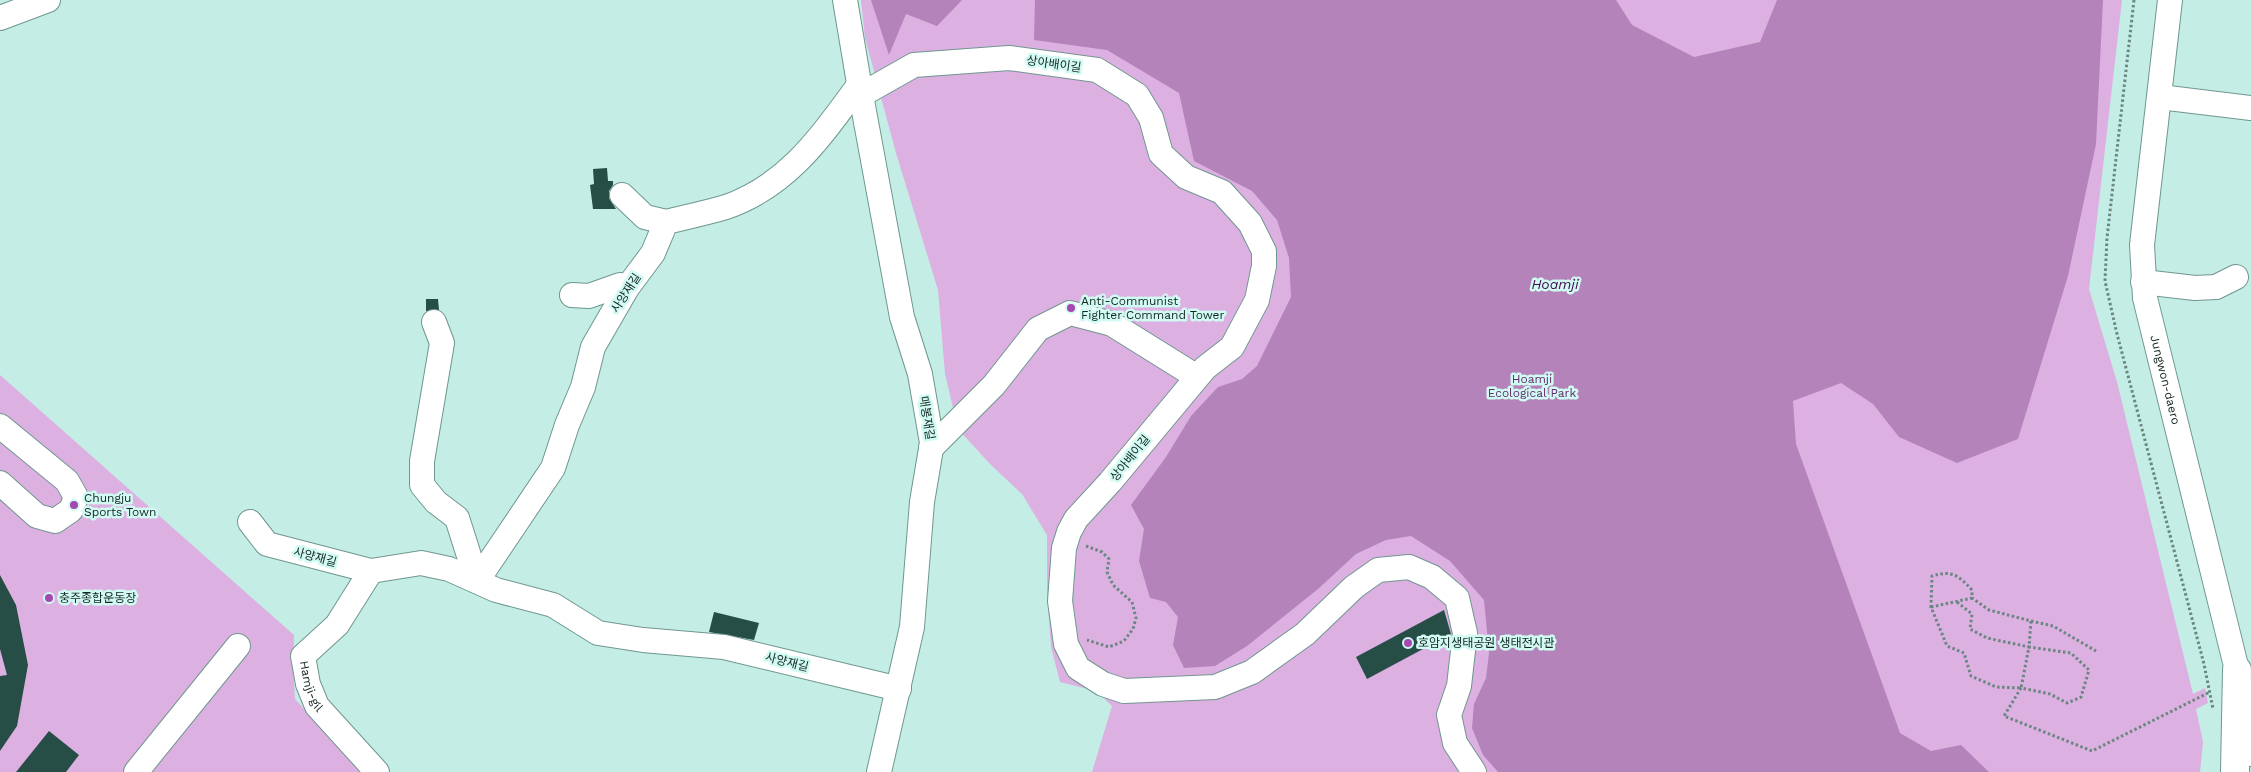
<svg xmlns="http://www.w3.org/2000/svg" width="2251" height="772" font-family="'Work Sans','Noto Sans KR',sans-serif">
<rect width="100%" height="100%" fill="#c3ede5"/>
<g fill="#ddb0e2">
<path d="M861,0H2122L2089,289L2117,382L2193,694L2205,688L2208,703L2196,709L2203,742L2200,772H1092L1112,706L1096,691L1060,682L1051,647L1047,593V535L1022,494L991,465L958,429L945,374L938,290L896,153L865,38Z"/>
<path d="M0,375L294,635L293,667L295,699L363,772H0Z"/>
</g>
<g fill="#b383b9">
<path d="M871,0H962L937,26L906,14L889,55Z"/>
<path d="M1035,0H1616L1632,25L1694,57L1760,42L1777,0H2103L2096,144L2068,276L2018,439L1957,463L1899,437L1873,404L1841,383L1793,401L1796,444L1900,733L1931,751L1961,745L1989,772H2023H1498L1483,755L1472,728L1474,704L1486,678L1489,653L1484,600L1450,561L1411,536L1386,540L1356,554L1318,589L1247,646L1215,666L1184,668L1173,645L1178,617L1166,602L1150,598L1139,561L1144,529L1131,505L1166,457L1191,416L1218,387L1242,379L1257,366L1291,297L1289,258L1277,220L1252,191L1194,161L1179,93L1107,50L1034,40Z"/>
</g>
<g fill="#274d47">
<path d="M607,168L608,181H613V185L609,191V198L616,209H593L590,185L594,184L593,169Z"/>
<path d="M426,299H438L439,310L426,311Z"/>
<path d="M0,575L16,605L28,665L17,726L0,751V676L7,675L0,649Z"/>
<path d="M1444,610L1451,634L1367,679L1356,657Z"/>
<path d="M714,612L759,623L754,640L709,632Z"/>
<path d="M49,731L79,755L66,772H16Z"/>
</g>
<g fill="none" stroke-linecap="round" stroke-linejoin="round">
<defs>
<g id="minor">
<path d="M845,0L861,95L914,65L1009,58L1097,70L1137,95L1151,118L1161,154L1186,177L1222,192L1250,223L1264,251V266L1257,300L1232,347L1205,368L1110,482L1076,519L1069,532L1064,548L1060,601L1066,644L1078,668L1103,684L1124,691L1215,687L1252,672L1305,634L1354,587L1378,570L1409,567L1432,577L1457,598L1465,633L1459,686L1449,715L1455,743L1474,772"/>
<path id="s1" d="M2170,0L2142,245L2145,298L2237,670L2251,754"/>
<path d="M0,18L48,0"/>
<path d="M861,95L902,317L920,374L932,443L922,502L912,627L879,772"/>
<path d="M2160,97L2251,108"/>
<path d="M622,195L645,217L666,222"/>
<path d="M2143,282L2195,288L2216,287L2236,277"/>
<path d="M572,295L589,296L620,285L627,288"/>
<path d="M434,322L442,343L422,461V485L436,502L457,518L477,581"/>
<path d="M0,426L67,481L76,497L71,510L55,521L37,516L0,483"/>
<path d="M931,448L994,385L1038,329L1070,313L1112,324L1197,377"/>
<path d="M250,522L267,544L371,571L421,563L449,569L496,590L553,605L598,633L643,640L724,647L899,689"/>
<path id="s2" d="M371,571L337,625L303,656L308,684L317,706L377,772"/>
<path d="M477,581L553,468L567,425L583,387L593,347L627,288L653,253L666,222C686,217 706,213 726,207C789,185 821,136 859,85"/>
<path d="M136,772L238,646"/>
</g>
<path id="major" d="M2235,772L2237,670"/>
</defs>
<use href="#minor" stroke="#6f978f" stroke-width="26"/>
<use href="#major" stroke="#6f978f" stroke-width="30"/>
<g stroke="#698680" stroke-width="3" stroke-dasharray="2.5 2.5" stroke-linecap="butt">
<path d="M2134,0L2107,238L2105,281L2117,334L2204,664L2213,709"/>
<path d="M1086,546L1102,552L1109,559L1107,572L1113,585L1132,602L1136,618L1133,629L1124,641L1109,647L1087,640"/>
<path d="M1957,602L1972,614L1970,629L1987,638L2029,647L2031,621L1989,610L1972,598"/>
<path d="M1931,607L1972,598V590C1958,575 1952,570 1932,576L1931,607L1947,646L1964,653L1971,676L1996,687L2021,688L2029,647L2071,653L2089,670L2081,697L2067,703L2050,694L2021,688L2004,716L2092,751L2210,692"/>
<path d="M2031,621L2053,626L2096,651"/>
</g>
<use href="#minor" stroke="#fff" stroke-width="24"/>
<use href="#major" stroke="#fff" stroke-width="28"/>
</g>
<g fill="#a548b1" stroke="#d0faf2" stroke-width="2">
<circle cx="1071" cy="308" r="5"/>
<circle cx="74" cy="505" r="5"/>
<circle cx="49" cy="598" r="5"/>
<circle cx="1408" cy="643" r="5"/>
</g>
<g text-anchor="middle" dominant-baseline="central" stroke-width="5" stroke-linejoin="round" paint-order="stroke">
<g font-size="12" fill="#152522" stroke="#d0faf2">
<text transform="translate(1054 64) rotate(8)">상아배이길</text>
<text transform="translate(626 293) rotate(-57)">사양재길</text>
<text stroke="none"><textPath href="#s1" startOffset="384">Jungwon-daero</textPath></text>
<text transform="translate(927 418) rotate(81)">매봉재길</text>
<text transform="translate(1130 458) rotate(-51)">상아배이길</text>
<text transform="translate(315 557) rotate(15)">사양재길</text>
<text transform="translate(787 662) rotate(14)">사양재길</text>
<text stroke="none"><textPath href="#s2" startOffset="141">Hamji-gil</textPath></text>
</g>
<g font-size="12" fill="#152522" stroke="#d0faf2" text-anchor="start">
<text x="1081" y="301">Anti-Communist<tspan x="1081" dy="14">Fighter Command Tower</tspan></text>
<text x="84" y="498">Chungju<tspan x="84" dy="14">Sports Town</tspan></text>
<text x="59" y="598">충주종합운동장</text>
<text x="1418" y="643">호암지생태공원 생태전시관</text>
</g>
<g font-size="12" fill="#652a6d" stroke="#d0faf2">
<text x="1532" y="379">Hoamji<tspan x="1532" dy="14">Ecological Park</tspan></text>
</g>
<g font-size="14" font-style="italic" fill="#45074c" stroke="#d0faf2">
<text x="1555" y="284">Hoamji</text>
</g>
</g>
</svg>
